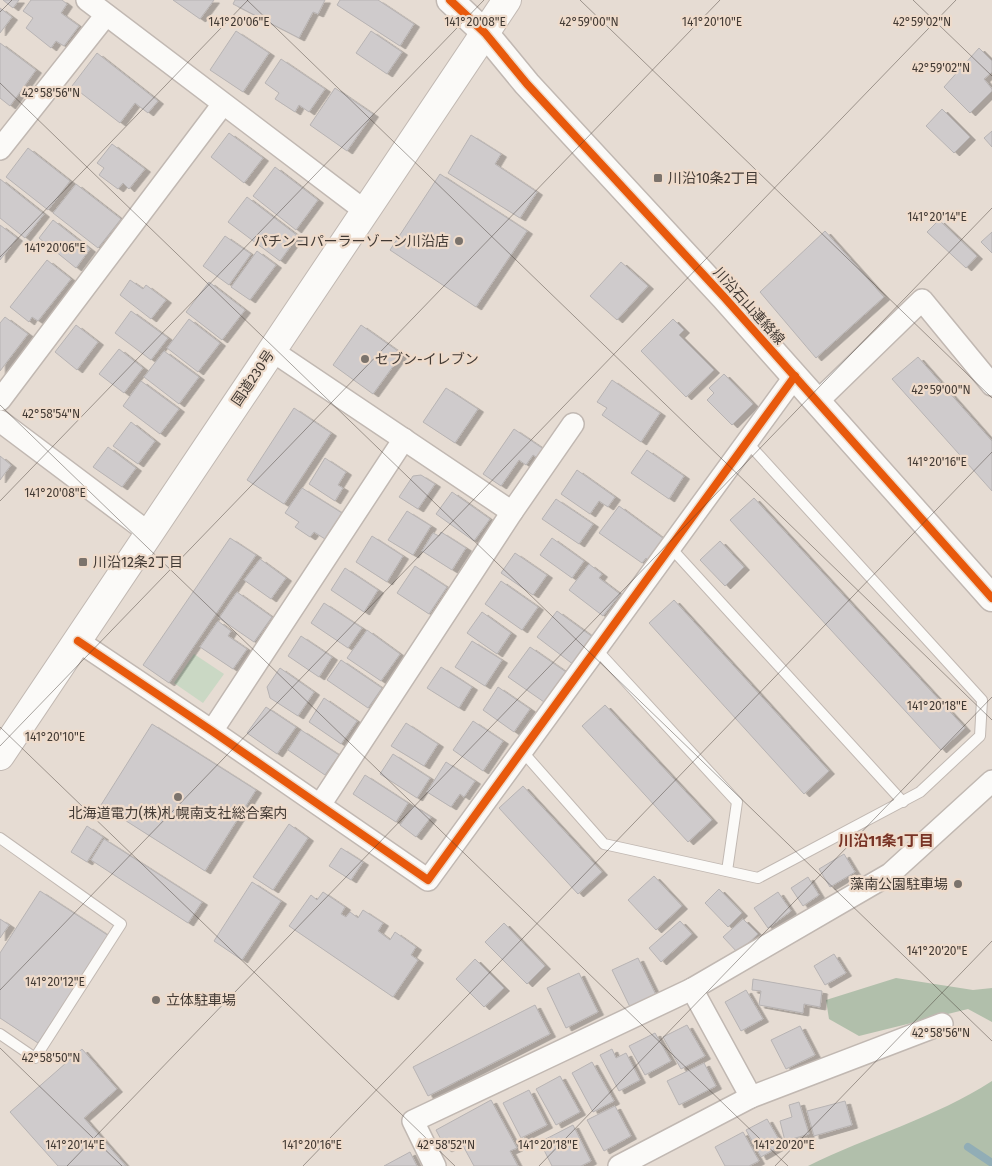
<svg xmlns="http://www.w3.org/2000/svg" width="992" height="1166" font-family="'Fira Sans','Noto Sans JP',sans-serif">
<defs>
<filter id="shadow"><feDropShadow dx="5.5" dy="3" stdDeviation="0" flood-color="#0004"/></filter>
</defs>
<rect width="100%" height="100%" fill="#e6dcd3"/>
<path fill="#cad8c4" d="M194,654L224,674L203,703L174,683Z"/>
<g fill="#b1bfab">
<path d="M896,978L973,990L992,988V1022L968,1009L859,1036L829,1019L826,1000Z"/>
<path d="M992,1081V1166H808C868,1136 935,1118 992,1081Z"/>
</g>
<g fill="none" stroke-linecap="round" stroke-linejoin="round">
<path stroke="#91adb6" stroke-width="8" d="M968,1147L992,1163"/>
</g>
<g fill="#cfcbcc" stroke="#b7b3b3" filter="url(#shadow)">
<path d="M3,0H19L13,8Z"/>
<path d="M31,0H62L67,4L61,13L79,26L64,46L56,41L51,48L26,28L33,18L23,11Z"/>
<path d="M173,0H214L200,19Z"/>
<path d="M235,0H325L318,14L313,12L299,38L233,4Z"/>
<path d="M340,0H378L414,24L400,46L337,5Z"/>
<path d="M0,8L12,17L0,33Z"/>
<path d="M236,31L269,53L243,92L210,70Z"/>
<path d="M371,31L402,52L387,74L356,53Z"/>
<path d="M0,43L36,70L10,106L0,98Z"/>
<path d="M979,48L992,61V72L984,79L992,89V91L970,113L944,87Z"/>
<path d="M97,53L158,101L148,113L135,103L120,123L72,86Z"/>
<path d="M281,59L325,89L309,112L299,105L295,112L275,99L279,93L265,83Z"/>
<path d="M335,88L373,114L347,151L310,125Z"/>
<path d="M942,109L970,137L954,153L926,126Z"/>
<path d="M992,131V147L984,138Z"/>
<path d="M229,133L263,158L244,183L211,157Z"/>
<path d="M471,135L501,154L495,164L537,192L520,218L448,173Z"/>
<path d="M112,144L145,169L129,189L123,183L118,189L99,175L104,168L97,163Z"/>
<path d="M28,148L70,181L48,210L6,177Z"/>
<path d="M275,167L318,200L296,230L253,196Z"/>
<path d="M440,174L527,231L476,307L390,250Z"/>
<path d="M0,179L44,214L25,238L0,218Z"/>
<path d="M76,184L121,219L98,248L53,213Z"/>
<path d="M247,197L298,236L280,261L228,222Z"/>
<path d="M53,220L90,249L76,268L39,238Z"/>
<path d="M939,220L977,256L966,268L927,232Z"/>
<path d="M0,225L17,238L0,260Z"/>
<path d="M825,231L884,297L816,358L760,292Z"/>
<path d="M992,232V253L981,242Z"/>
<path d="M225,236L251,254L229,285L203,266Z"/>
<path d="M257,251L276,265L250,300L231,287Z"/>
<path d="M47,260L71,279L38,321L32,317L29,322L10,307Z"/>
<path d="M621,262L648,286L617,320L590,296Z"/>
<path d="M130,280L143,289L146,285L166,300L151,319L120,295Z"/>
<path d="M209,282L245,310L222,340L186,312Z"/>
<path d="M131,311L168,338L151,360L115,333Z"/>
<path d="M5,317L28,334L0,371V323Z"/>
<path d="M189,319L220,343L198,372L167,348Z"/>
<path d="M673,319L684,330L679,335L714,370L686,397L641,351Z"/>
<path d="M76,325L98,342L77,370L55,352Z"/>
<path d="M361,325L402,354L373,394L333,365Z"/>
<path d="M119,349L143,368L124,393L99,374Z"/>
<path d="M164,351L199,377L179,404L144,377Z"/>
<path d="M918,357L992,441V491L892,379Z"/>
<path d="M724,374L753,404L732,425L707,400L714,393L709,388Z"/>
<path d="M612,380L660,413L641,442L602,415L607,408L597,402Z"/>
<path d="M141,381L179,409L160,434L123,406Z"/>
<path d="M446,388L478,409L455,443L423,422Z"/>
<path d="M294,408L331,433L284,504L247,480Z"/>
<path d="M131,422L155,441L138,464L113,446Z"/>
<path d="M514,429L545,450L539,459L533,455L526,465L519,460L501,486L483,474Z"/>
<path d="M108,447L136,468L122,487L93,467Z"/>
<path d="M647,450L684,476L669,499L631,473Z"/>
<path d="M0,456L11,465L0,480Z"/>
<path d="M325,458L346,472L338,485L343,488L335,501L309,484Z"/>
<path d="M577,470L615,497L608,507L599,501L590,514L561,494Z"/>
<path d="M421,475L435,484L418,509L399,497L413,476Z"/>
<path d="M302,488L342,513L325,539L314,532L310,537L295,527L299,522L285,513Z"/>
<path d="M452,492L490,519L474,541L436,514Z"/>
<path d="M754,498L965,728L941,750L730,520Z"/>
<path d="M556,499L593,524L579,544L542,519Z"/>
<path d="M619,506L664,539L648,560L646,558L642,563L599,533Z"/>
<path d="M407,511L431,526L413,555L388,540Z"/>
<path d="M441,532L466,548L452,570L422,551L433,533L439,536Z"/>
<path d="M372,536L403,556L387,582L356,562Z"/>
<path d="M230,538L256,555L169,683L143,665Z"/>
<path d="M552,538L584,561L572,578L540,555Z"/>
<path d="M720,541L744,567L725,586L700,560Z"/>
<path d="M515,553L547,575L533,595L501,573Z"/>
<path d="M260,559L286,578L271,599L244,580Z"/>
<path d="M589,564L602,574L599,578L620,594L603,616L569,590Z"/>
<path d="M415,566L447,587L429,614L397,593Z"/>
<path d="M345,568L378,590L364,612L331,590Z"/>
<path d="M501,581L538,607L522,630L485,604Z"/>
<path d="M237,592L272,617L254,642L219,618Z"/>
<path d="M674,600L829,771L804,794L649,623Z"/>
<path d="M324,603L362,628L348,648L311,623Z"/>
<path d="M557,611L594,638L574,665L537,637Z"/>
<path d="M482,612L511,633L497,654L467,633Z"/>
<path d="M218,621L231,631L228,636L247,649L233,669L200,647Z"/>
<path d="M367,630L400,654L381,681L347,658Z"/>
<path d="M301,636L332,657L319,677L288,656Z"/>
<path d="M472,641L502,660L485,686L455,667Z"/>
<path d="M530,647L566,672L544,702L508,677Z"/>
<path d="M341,660L382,688L368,708L327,680Z"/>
<path d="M441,667L472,687L459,708L427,688Z"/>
<path d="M280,668L314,692L298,716L270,698L267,687Z"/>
<path d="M498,687L530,709L514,732L483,710Z"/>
<path d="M324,698L357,721L341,744L309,722Z"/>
<path d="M605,705L712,820L688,842L582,726Z"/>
<path d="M266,707L296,727L277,754L247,733Z"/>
<path d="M473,721L503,741L483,771L453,750Z"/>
<path d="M406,723L438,744L424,766L391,746Z"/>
<path d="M152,724L256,790L205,871L101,805Z"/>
<path d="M301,730L339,755L325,775L288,750Z"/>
<path d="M393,754L430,778L417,798L380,774Z"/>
<path d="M446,762L475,781L464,797L460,794L451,807L427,792Z"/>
<path d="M365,775L408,803L396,822L353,794Z"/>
<path d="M523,786L602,872L578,894L499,808Z"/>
<path d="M414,806L431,817L416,837L400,825Z"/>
<path d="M289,824L308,838L273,890L253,877Z"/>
<path d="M87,826L103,837L87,862L71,852Z"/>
<path d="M104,839L202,902L188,923L91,860Z"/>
<path d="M341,848L363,862L351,880L329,866Z"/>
<path d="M844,854L855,872L830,887L819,869Z"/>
<path d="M654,876L682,906L656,930L628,900Z"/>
<path d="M808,877L819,895L803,906L791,888Z"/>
<path d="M252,882L281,901L242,960L214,941Z"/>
<path d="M719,889L742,913L728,927L705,903Z"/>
<path d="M40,891L109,936L38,1043L0,1018V953Z"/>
<path d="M323,892L345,907L341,914L346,917L350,912L358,918L363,910L383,923L378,931L390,940L395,932L416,947L411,955L418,960L393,997L289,926L311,895L317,900Z"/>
<path d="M778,892L791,911L768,928L754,908Z"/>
<path d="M0,919L9,925L0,938Z"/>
<path d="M743,919L758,934L738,953L723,937Z"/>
<path d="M680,921L692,934L661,962L649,948Z"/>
<path d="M504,923L545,966L527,984L485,942Z"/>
<path d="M834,954L846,973L825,985L814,966Z"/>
<path d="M638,958L656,995L630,1007L612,970Z"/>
<path d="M475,959L504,988L484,1007L456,979Z"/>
<path d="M579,973L598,1012L566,1028L547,988Z"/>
<path d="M753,979L822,991L820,1007L804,1004L803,1013L759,1005L761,991L752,990Z"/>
<path d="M746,990L763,1019L741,1031L725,1002Z"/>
<path d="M535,1005L550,1034L428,1096L413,1067Z"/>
<path d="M687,1025L705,1056L681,1069L663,1037Z"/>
<path d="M800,1026L815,1055L786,1069L771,1040Z"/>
<path d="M655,1033L671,1061L645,1075L629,1046Z"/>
<path d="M82,1049L117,1089L84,1118L126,1166H58L10,1112Z"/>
<path d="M612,1049L616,1058L626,1053L640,1080L619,1091L600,1055Z"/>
<path d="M592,1062L614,1101L593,1112L572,1073Z"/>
<path d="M704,1063L716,1086L679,1105L667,1081Z"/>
<path d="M560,1076L580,1112L556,1125L536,1089Z"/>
<path d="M529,1090L547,1125L521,1138L503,1103Z"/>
<path d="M491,1100L517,1148L510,1151L518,1166H474L461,1142L446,1149L436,1130Z"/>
<path d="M845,1101L852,1125L814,1136L807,1111Z"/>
<path d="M799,1102L809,1134L785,1141L780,1121L792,1117L789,1105Z"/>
<path d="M615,1106L631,1136L604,1151L587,1120Z"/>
<path d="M767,1119L782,1145L761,1157L746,1130Z"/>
<path d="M573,1125L591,1161L581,1166H552L540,1142Z"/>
<path d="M743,1132L759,1161L749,1166H725L715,1147Z"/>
<path d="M410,1152L417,1166H384Z"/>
</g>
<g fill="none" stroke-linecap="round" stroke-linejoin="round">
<defs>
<g id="service">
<path d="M671,548L903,802"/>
<path d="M596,649L737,802L727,871"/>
<path d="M522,751L604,844L758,878L920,792L980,736L982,700L747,442"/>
<path d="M0,838L121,924L35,1058L0,1034"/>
</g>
<g id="minor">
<path d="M87,0L365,211"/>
<path d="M0,149L106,15"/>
<path d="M271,350L512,512"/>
<path d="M0,400L223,104"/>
<path d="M817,402L922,300L992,385"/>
<path d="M0,421L149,533"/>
<path d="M78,641L212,731L428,880L795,376"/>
<path d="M212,731L404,439"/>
<path d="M320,805L512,512L573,424"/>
<path d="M692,989L751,1097"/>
<path d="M435,1166L413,1121L692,989L890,874L992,781"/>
<path d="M619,1166L751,1097L942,1024"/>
</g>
<path id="tertiary" d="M450,0L485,33L527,84L724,297L992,598"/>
<path id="trunk" d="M0,756L507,0"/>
</defs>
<use href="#service" stroke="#c1b8b2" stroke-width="12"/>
<use href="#minor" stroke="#c1b8b2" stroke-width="24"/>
<use href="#tertiary" stroke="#c1b8b2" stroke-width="29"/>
<use href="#trunk" stroke="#c1b8b2" stroke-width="30"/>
<use href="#service" stroke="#fbfaf8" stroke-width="10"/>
<use href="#minor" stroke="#fbfaf8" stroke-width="21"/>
<use href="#tertiary" stroke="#fbfaf8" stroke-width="26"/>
<use href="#trunk" stroke="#fbfaf8" stroke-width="28"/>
<defs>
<g id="cycleway">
<path d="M450,0L485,33L527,84L724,297L992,598"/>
<path d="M78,641L212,731L428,880L795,376"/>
</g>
</defs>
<use href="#cycleway" stroke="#eedbcb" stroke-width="11"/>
<use href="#cycleway" stroke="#e8590c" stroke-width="8"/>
</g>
<path fill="none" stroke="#423a34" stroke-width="1" stroke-opacity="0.45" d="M247,0L992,720M580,0L992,398M913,0L992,76M0,12L12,0M0,83L992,1041M0,257L248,0M0,405L788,1166M0,501L484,0M0,727L455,1166M0,746L720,0M0,990L956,0M0,1048L122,1166M67,1166L992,208M303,1166L992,452M539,1166L992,697M775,1166L992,941"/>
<g fill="#7b736c" stroke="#eedbcb" stroke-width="2">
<rect x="653" y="173" width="10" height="10" rx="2.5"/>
<circle cx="459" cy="241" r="5"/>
<circle cx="365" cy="359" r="5"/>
<rect x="78" y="557" width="10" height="10" rx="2.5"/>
<circle cx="178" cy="797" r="5"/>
<circle cx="958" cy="884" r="5"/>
<circle cx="156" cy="1000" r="5"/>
</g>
<g text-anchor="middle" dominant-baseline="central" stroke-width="4.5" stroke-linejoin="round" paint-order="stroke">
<g font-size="14" fill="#423a34" stroke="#eedbcb" text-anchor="start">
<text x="668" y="178">川沿10条2丁目</text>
<text x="449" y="241" text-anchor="end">パチンコパーラーゾーン川沿店</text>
<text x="375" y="359">セブン-イレブン</text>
<text x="93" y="562">川沿12条2丁目</text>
<text x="178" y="813" text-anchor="middle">北海道電力(株)札幌南支社総合案内</text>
<text x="948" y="884" text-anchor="end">藻南公園駐車場</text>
<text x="166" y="1000">立体駐車場</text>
</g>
<g font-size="14" fill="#423a34" stroke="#eedbcb">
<text transform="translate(749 306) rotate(48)">川沿石山連絡線</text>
<text transform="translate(253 378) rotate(-56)">国道230号</text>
</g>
<g font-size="15" font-weight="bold" fill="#783325" stroke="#eedbcb">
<text x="886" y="841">川沿11条1丁目</text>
</g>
</g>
<g font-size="12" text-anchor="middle" fill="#423a34" stroke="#eedbcb" stroke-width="4.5" stroke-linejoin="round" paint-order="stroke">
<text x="589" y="26">42°59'00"N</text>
<text x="922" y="26">42°59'02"N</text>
<text x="239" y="26">141°20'06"E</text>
<text x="475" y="26">141°20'08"E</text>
<text x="712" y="26">141°20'10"E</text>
<text x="941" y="72">42°59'02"N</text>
<text x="51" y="97">42°58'56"N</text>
<text x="937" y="221">141°20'14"E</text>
<text x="55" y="252">141°20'06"E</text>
<text x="941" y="394">42°59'00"N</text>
<text x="51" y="418">42°58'54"N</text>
<text x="937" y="466">141°20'16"E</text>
<text x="55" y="497">141°20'08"E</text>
<text x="937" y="710">141°20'18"E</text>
<text x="55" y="741">141°20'10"E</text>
<text x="937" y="955">141°20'20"E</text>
<text x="55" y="986">141°20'12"E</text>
<text x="941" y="1037">42°58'56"N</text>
<text x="51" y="1062">42°58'50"N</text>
<text x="75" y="1149">141°20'14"E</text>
<text x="312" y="1149">141°20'16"E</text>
<text x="548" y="1149">141°20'18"E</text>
<text x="784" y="1149">141°20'20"E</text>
<text x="446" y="1149">42°58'52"N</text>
</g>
</svg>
